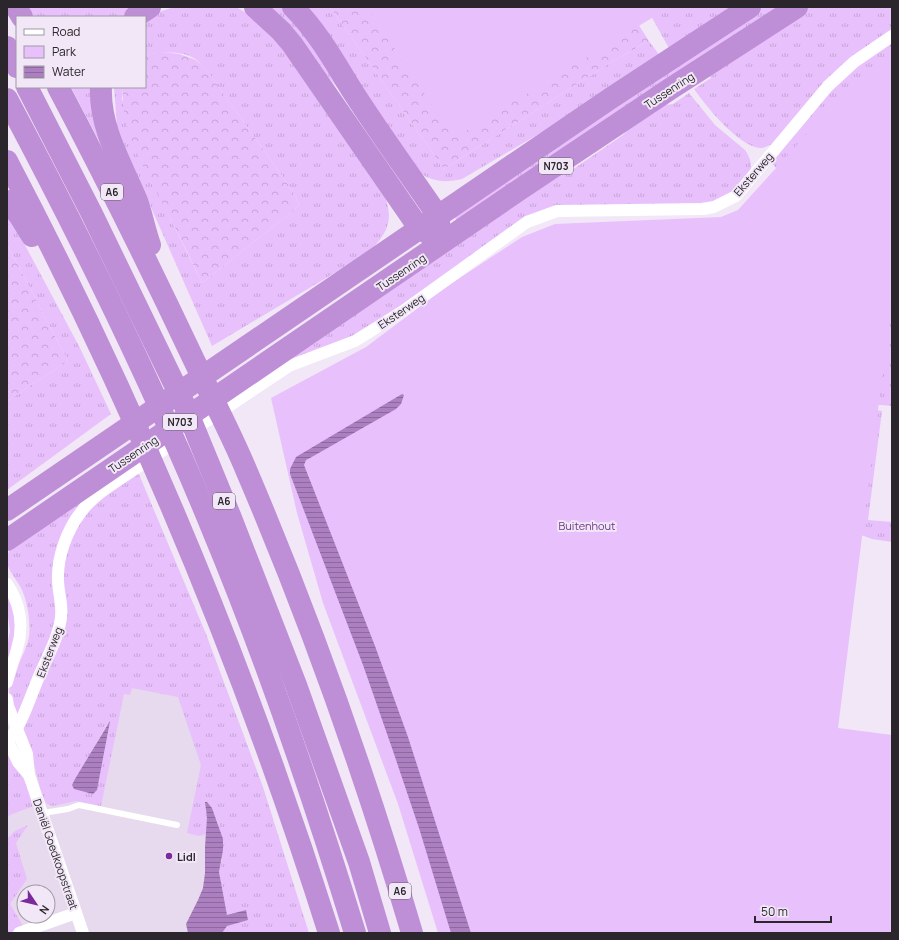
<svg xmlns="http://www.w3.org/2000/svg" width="899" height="940" font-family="Manrope,sans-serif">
<defs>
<pattern id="grass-tufts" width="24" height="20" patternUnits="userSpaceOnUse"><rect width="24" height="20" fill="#e8c0fc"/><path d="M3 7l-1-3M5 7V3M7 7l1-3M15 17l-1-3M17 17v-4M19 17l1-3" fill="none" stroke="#c7a5d8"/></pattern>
<pattern id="forest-crowns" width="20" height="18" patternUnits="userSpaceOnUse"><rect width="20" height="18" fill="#e8c0fc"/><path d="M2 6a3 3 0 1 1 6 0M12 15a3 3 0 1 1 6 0" fill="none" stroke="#c7a5d8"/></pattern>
<pattern id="water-rules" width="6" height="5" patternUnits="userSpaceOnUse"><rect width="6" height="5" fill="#ac7fc1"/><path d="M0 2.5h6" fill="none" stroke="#8c689d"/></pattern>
</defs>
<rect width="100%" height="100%" fill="#f1e7f6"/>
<path fill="#e7d9ee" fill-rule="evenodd" d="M132,545L267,933H7V787ZM24,892H48V916H24Z"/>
<g fill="url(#grass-tufts)" fill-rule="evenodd">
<path d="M29,7H137L126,17H34Z"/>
<path d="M174,7H236L258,20L277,38L385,196C394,223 387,233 368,253L212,346L128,155L117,126L114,87H123L122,99L171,220L202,283L293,211L299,204L292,190L206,69C203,67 200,63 197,60C182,50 162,52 145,55V21L159,12Z"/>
<path d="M267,7H290L350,102Z"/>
<path d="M305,7H330L444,169L610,63L649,41L660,56L576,112L462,179C444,183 432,182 417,171Z"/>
<path d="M646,7H736L670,50Z"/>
<path d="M759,7H778L457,222L454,215Z"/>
<path d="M803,7H892V30L863,50L774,143C770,145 765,148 760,148C739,147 705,105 694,89L711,78L710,76Z"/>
<path d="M892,42V406L870,404L790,178L775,167L771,161L843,76Z"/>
<path d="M71,87H94L111,164Z"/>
<path d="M689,93L715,125L745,150C749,156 753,164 750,171C745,182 729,196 719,200C713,203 706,202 700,203L551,209L396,312L348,339L280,365L503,210L571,168L572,170L623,135L627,131L626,130L657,106L673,104Z"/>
<path d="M7,215L11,219L80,348L111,414L7,490V401L68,361L7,244Z"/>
<path d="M869,409L882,411L868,520L892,522V542L872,539L861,535Z"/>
<path d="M138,472L206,634L263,787L309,933H222L227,926L248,919L227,916L219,872L222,860L219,826L212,808L207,802L206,803L207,817L206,834L199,836L187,833L201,765L178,697L132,688L130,695L124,694L101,806L76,801L58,805L52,806L46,803L41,792L32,756L21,727L57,646L62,574L69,542L78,524L92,506ZM107,724L92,794L96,744Z"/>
<path d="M93,493L80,505L53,586L56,619L49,642L21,709L17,715C14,709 11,704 10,698C6,679 21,663 26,647C30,638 30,628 29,619C28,609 26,599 22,590C15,575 1,567 10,549Z"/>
<path d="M7,589L18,621L7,669V647L10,631L7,610Z"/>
<path d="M7,748L25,780L36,805L10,815L7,818Z"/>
<path d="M28,825L16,843L27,879L10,904L23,926L10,933H7V839L15,831Z"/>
</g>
<g fill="url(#forest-crowns)">
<path d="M330,7H375L638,24L649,41L610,63L444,169Z"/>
<path d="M162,52L179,54L196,60L206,69L292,190L299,204L293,211L202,283C190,257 177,232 164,206C145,169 120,131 123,87H145V55Z"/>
<path d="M7,244L68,361L7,401Z"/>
</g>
<g fill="#e8c0fc">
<path d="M367,7H670L454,138Z"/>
<path d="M892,55V298L838,728L892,735V933H438L398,804L323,603L297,513L271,398L366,347L446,287L522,237L555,224L721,217L738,210L855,81Z"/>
</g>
<g fill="url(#water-rules)">
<path d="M402,394L404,395L401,404L396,409L310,458L306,460L304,465L375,646L408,737L471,933H451L419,828L393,751L363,665L290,474V469L296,457Z"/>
<path d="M110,721L97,790L93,794L74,789L72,785L75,779Z"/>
<path d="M205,802H207L212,808L223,839V850L219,872L227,915L246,910L248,920L227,926L222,933H188L186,924L198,900L203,888L205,873V847L207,817Z"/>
</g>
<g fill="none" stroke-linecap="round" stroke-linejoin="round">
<path stroke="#fff" stroke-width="6" d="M43,813L68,809L79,805L177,825"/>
<g stroke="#fff" stroke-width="12">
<path d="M7,584C20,603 24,626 17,649C14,660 10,670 7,682"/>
<path d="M7,699L8,706L27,754L29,775L83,933"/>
<path d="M7,739L18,762L29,775"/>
<path d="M7,743C23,723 30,697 40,674C48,656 59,636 61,617C63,605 58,592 58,580C57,557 67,530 81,512C88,502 98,494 108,487L289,366L355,341L403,311L527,222L557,211L703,209L714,207L736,196L828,86L854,62L892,36"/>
<path d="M19,933L76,913"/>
</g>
<g stroke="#be8ed6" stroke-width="22">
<path d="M16,7L22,17"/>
<path d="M255,7L281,31L292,44L419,228L432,236"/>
<path d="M293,7C318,32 335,63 353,92C380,134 410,175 438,216L440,230"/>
<path d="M135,17L150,7"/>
<path d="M7,47L17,67"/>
<path d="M27,87L92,214L185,406L231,518L296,685L359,862L380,933"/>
<path d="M58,87C105,176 149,265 192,356C210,394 231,433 247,472C311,622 366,777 412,933"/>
<path d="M101,87C99,127 122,165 137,201C142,215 145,231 150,245"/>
<path d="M7,99C81,238 151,380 211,526C266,658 313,796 355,933"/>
<path d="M7,161C137,408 245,667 329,933"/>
<path d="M7,201L19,215L32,236"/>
<path d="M7,510L611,98L750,7"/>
<path d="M7,540L519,190L670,89L797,7"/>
</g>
</g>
<circle fill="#7a2a9b" stroke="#f1e7f6" stroke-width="1.5" cx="169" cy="856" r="4"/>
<g text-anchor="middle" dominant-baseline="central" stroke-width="4" stroke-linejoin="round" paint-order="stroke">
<g fill="#f1e7f6" stroke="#666068" stroke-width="1">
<rect x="539" y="158" width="34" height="16" rx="3"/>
<rect x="101" y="184" width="22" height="16" rx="3"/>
<rect x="163" y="414" width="34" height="16" rx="3"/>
<rect x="213" y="493" width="22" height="16" rx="3"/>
<rect x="389" y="883" width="22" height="16" rx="3"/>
</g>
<g font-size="10" font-weight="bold" fill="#2a262b">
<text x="556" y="166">N703</text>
<text x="112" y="192">A6</text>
<text x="180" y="422">N703</text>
<text x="224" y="501">A6</text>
<text x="400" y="891">A6</text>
</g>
<g font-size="11" fill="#2a262b" stroke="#f1e7f6">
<text transform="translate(669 90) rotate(-33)">Tussenring</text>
<text transform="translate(753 174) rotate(-49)">Eksterweg</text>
<text transform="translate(401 272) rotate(-34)">Tussenring</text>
<text transform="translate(401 311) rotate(-34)">Eksterweg</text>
<text transform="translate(133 454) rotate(-34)">Tussenring</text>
<text transform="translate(49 652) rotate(-69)">Eksterweg</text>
<text transform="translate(56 854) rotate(71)">Daniël Goedkoopstraat</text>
</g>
<g font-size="11" fill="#6d3686" stroke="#f1e7f6">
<text x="587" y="525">Buitenhout</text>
</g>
<g font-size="11" font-weight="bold" fill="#2a262b" stroke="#f1e7f6" text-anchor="start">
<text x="177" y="856">Lidl</text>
</g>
</g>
<rect width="899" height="940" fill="none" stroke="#2a262b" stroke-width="16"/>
<rect x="16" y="16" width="130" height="72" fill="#f1e7f6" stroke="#a19aa5"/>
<rect x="24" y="29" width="20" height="6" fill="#ffffff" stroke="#a19aa5"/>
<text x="52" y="36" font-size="12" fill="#2a262b">Road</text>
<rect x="24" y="46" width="20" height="12" fill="#e8c0fc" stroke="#a19aa5"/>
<text x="52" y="56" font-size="12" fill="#2a262b">Park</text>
<rect x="24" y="66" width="20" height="12" fill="url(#water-rules)" stroke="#a19aa5"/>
<text x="52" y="76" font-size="12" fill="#2a262b">Water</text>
<g transform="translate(36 904) rotate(125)"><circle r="19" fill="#f1e7f6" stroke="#a19aa5"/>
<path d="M0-3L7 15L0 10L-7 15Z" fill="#7a2a9b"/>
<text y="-6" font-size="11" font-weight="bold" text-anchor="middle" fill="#2a262b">N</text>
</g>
<path d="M755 916v6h76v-6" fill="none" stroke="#2a262b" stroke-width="2"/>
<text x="761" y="916" font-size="12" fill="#2a262b" stroke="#f1e7f6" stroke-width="3" paint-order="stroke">50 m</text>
</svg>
